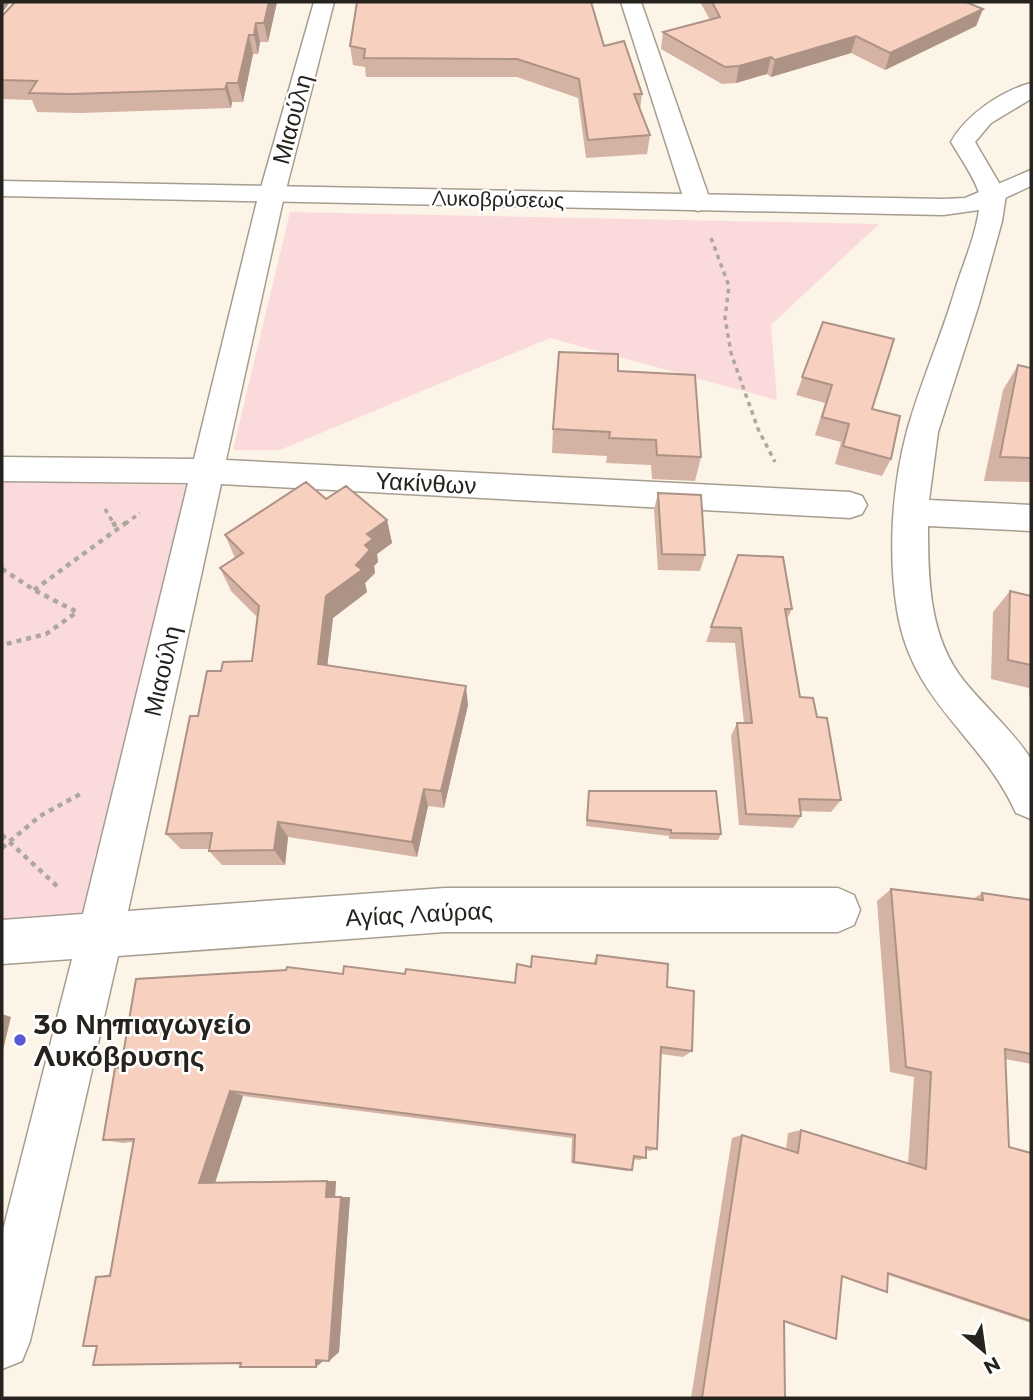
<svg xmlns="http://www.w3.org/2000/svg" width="1033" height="1400" font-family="Montserrat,sans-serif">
<rect width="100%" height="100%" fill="#fdf4e8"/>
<g fill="#fbdadc">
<path d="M290,212L879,224L771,325L777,400L550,338L280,450H233Z"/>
<path d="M2,482L192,485L88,915L2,920Z"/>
</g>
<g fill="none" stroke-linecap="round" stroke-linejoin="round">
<defs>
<g id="street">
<path d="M314,2H334L282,205L226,460L850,492L862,496L867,505L862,514L850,518L221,484L128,911L445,888H838L854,895L860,910L854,925L838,932H445L118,956L30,1341L22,1361L2,1369V1234L72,959L2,964V920L83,914L188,483L2,481V457L194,459L256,205Z"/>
<path d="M621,2H641L711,203L707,208L698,211L689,208L685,203Z"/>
<path d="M1031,83V99L991,123L975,142L1006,195L1002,221L979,304L938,432L929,500L1031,505V531L928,526C928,580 929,637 964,681C986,708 1012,730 1031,759V819L1016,813C981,735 912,704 897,610C888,553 892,487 907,431C920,383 941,338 955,290C964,261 979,229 980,198C980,186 958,154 951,142C966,115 1001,91 1031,83Z"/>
</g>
<path id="secondary" d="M1031,170V186L979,210L943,215L2,196V181L943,199L965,198Z"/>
</defs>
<use href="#street" stroke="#a69d91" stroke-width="3"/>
<use href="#secondary" stroke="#a69d91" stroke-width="3"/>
<g stroke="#aea79e" stroke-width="3.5" stroke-dasharray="4.5 4.5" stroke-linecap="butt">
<path d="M711,238L729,286L725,318L731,353L758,429L775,462"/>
<path d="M105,509L114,524"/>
<path d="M125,524L140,513"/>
</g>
<g stroke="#aea79e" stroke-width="4.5" stroke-dasharray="5 5" stroke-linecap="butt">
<path d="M113,522L117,529"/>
<path d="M2,569L34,590L77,612L46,634L2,645"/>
<path d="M34,590L127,522"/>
<path d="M2,835L58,887"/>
<path d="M2,848L40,816L84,792"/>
</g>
<use href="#street" fill="#fff" fill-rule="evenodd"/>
<use href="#secondary" fill="#fff" fill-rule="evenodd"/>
</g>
<g fill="#d4b3a4">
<path d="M277,2L268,42H260L258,54H253L243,102H232L231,108L80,113L37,112L32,100L2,99V16Z"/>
<path d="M700,2H966L983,9L976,26L885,70L851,53L771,77L767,74L736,83L722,84L661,49L663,32L710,20Z"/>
<path d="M350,46H604L642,94L640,110L650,135L647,154L586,158L578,98L517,77H366L365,67L353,65Z"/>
<path d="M823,322L872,409L891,459L882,476L835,464L841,442L815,435L825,403L796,395Z"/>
<path d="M1018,365L1031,368V482L984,481L1003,390Z"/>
<path d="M618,371L701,457L695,481L652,479L651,465L606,463L607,456L552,453L553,429Z"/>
<path d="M658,493L705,555L700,571L658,570L654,510Z"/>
<path d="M326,499L387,520L392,543L377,554L378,562L374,566L375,573L365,583L367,592L333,618L327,666L468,705L444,808L428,806L417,857L288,837L285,865H222L209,851V849H181L166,834L198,716L221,671L252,661L257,617L231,591L220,568L235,558L225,535Z"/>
<path d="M738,555L792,609L787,619L800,697L817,717L841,800L831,812L801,811V816L793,828L739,825L731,736L737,723H744L735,643L706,642Z"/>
<path d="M1010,591L1031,596V700H1030L1029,688L991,679L993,612Z"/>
<path d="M589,791L721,834L718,840L669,839V836L586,826Z"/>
<path d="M891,889L973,899L982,893L1031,900V1064L1005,1059L1009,1147L1031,1153V1323L888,1275L887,1292L870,1287L842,1277L784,1321L785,1398H691L732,1138L742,1135L786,1149L788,1133L801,1130L908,1164L914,1077L890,1072L877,901Z"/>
<path d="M597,955L667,987L692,1051L683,1057L661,1054L657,1149L650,1151L646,1150V1158L639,1160L633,1159L632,1170L627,1171L571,1163L572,1138L243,1096L215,1183L336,1181L335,1197H350L339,1352L329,1361L241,1363L97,1346L96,1277L111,1274L133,1142L123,1143L103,1140L121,1067L343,974H405L515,983L531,967L593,964Z"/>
</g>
<g fill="#ad9286">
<path d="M2,2H10L2,13Z"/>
<path d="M269,2H277L268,42L264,23Z"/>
<path d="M983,9L976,26L885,70L890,53Z"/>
<path d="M256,23L260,42L258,54L254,35Z"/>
<path d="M249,35L253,54L243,102L238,83Z"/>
<path d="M856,36L851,53L771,77L775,60Z"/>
<path d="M771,57L767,74L736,83L739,66Z"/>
<path d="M227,83L232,102L231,108L225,89Z"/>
<path d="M387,520L392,543L377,554L378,562L374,566L375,573L365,583L367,592L333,618L325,684L318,664L326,596L356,565L365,545L367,534Z"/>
<path d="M466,686L468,705L444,808L441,791Z"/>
<path d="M424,789L428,806L417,857L412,842Z"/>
<path d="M278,822L288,837L285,865L274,850Z"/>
<path d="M2,1014L11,1017L2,1054Z"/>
<path d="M230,1091L243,1096L215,1183H199Z"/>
<path d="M327,1181H336L335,1197H326Z"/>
<path d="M341,1197H350L339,1352L329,1361Z"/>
<path d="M327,1358L316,1367V1360Z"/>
</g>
<g fill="#f7d0bf" stroke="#ad9286" stroke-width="2">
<path d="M15,2H269L264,23H256L254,35H249L238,83H227L225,89L72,94L29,93L37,81L2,80V16Z"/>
<path d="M357,2H591L604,46L624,41L642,94H634L650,135L588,140L579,79L517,59L364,58L365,49L350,46Z"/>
<path d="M712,2H966L983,9L890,53L856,36L775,60L771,57L739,66L725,67L663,32L720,17Z"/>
<path d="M823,322L894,339L872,409L900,416L891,459L843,446L849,424L822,417L832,385L802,377Z"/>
<path d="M559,352L618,354V371L695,375L701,457L657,455L656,440L609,438L610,432L553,429Z"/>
<path d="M1018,365L1031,368V458L1000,457Z"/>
<path d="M306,482L326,499L346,486L387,520L367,534L373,539L365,545L370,550L356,565L362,570L326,596L318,664L466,686L441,791L424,789L412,842L278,822L274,850L209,851L212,833L166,834L190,716H198L207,671H221L223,662L252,661L259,606L220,568L243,553L225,535Z"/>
<path d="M658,493L701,495L705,555L662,554Z"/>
<path d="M738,555L783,557L792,609H785L800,697L813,698L817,717L827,718L841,800L799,799L801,816L746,814L737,723H752L741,628L711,627Z"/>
<path d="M1010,591L1031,596V665L1008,660Z"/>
<path d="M589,791H716L721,834L671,833V830L587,820Z"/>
<path d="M891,889L983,900L982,893L1031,900V1054L1005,1049L1009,1147L1031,1153V1321L888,1273L887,1292L842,1276L836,1339L784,1321L785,1398H702L742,1135L798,1153L801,1130L926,1169L931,1072L906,1067Z"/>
<path d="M597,955L668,964L667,987L694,991L692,1051L661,1047L657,1149L646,1147V1158L634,1156L632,1170L574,1162L575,1135L230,1091L199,1183L327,1181L326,1197H341L329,1361L316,1360V1367H240L241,1363L93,1365L97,1346H83L96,1277L110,1276L134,1139L103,1140L115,1068L121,1067L136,979L286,970L287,967L343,974L344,966L405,974L406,969L515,983L517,964L531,967L532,956L596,964Z"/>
</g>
<circle fill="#5a5bd3" stroke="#fff" stroke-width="2.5" cx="20" cy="1040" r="7"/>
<g text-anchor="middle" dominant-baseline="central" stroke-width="5" stroke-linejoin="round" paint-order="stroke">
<g font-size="21" fill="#26231e" stroke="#fff">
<text transform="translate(498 199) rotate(1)">Λυκοβρύσεως</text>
</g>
<g font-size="24" fill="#26231e" stroke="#fff">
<text transform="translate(292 119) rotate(-75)">Μιαούλη</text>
<text transform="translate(426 483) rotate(3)">Υακίνθων</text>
<text transform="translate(162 671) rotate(-77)">Μιαούλη</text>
<text transform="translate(419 914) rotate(-3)">Αγίας Λαύρας</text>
</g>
<g font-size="28" font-weight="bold" fill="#26231e" stroke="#fff" text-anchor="start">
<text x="34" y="1024">3ο Νηπιαγωγείο<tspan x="34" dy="32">Λυκόβρυσης</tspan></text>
</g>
</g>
<rect width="1033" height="1400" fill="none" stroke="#26231e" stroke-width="7"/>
<g transform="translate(984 1351) rotate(151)" stroke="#ffffff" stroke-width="5" paint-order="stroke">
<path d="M0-5L12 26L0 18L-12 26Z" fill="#26231e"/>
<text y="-10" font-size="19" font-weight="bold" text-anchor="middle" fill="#26231e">N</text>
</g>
</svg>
